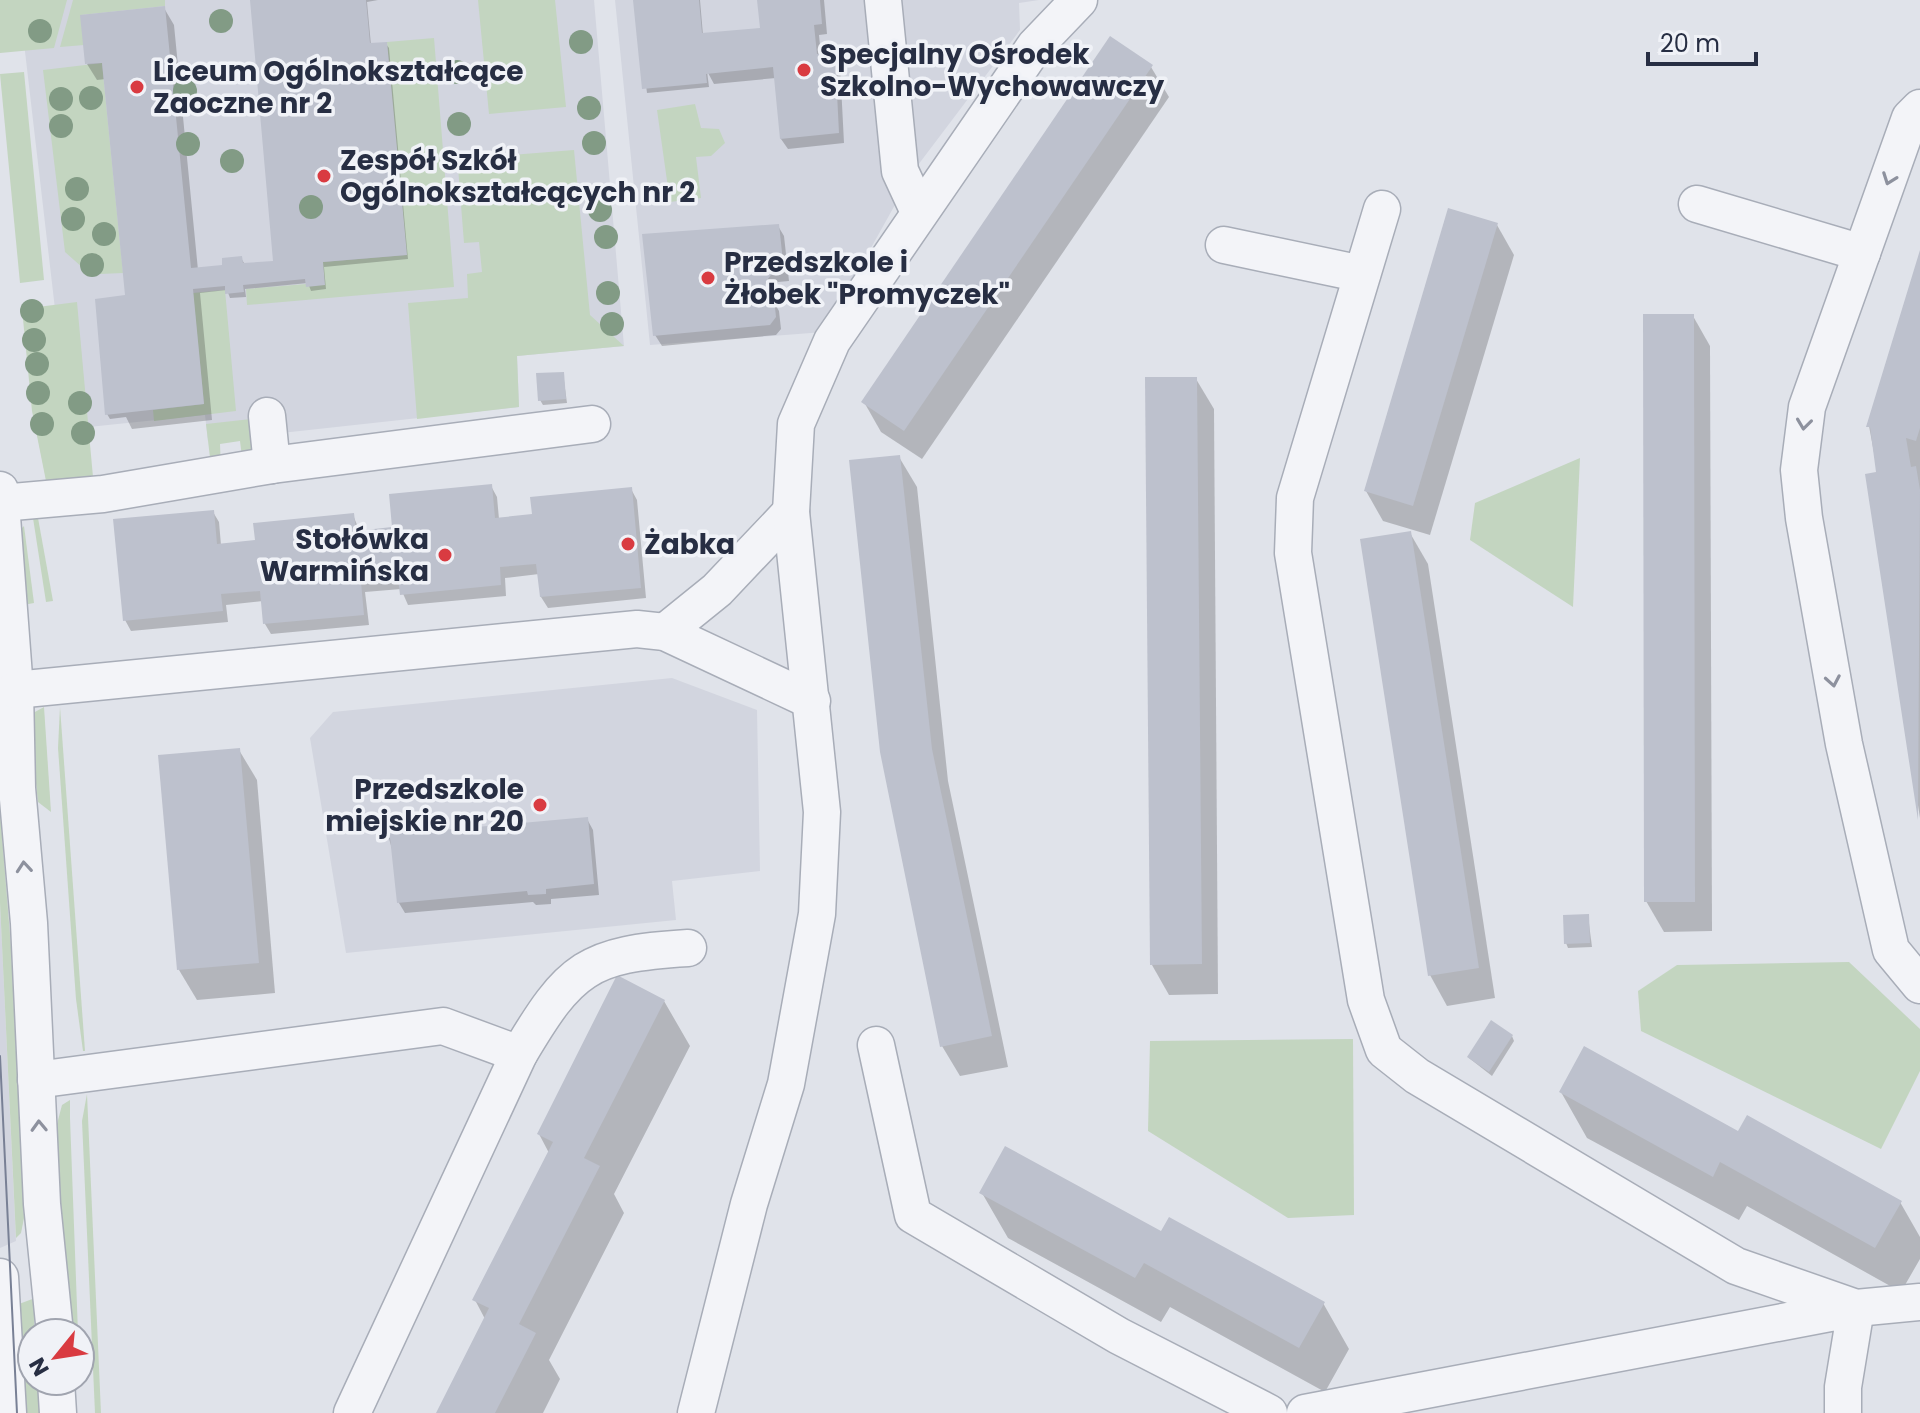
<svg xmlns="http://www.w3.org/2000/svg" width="1920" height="1413" font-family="Poppins,sans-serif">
<rect width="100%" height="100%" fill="#e0e3ea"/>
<g fill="#d2d5df">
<path d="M19,0H594L624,346L517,356L519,407L208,441L205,415L69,429Z"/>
<path d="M615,0H1039L1019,3L1020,30L915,169L824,332L650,345Z"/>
<path d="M672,678L757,710L760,871L672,881L676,920L346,953L310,738L333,712Z"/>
<path d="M0,903L16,1241L0,1248Z"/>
</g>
<g fill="#c3d5c0">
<path d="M0,0H67L54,48L0,53Z"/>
<path d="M73,0H165V6L81,15L84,45L60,47Z"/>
<path d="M478,0H555L566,107L489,114Z"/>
<path d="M434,38L454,287L247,305L246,289L306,284V287L323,262L406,255L387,42Z"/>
<path d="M102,63L123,273L100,274L97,266L83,268L65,252L43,70Z"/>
<path d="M24,72L44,280L20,283L0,74Z"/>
<path d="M695,104L701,128L719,129L725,143L711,156L696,157L701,198L670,202L657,110Z"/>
<path d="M574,150L590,315L624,346L517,356L519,407L417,419L408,303L468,298L467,274L482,272L479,242L464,243L458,167L474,166L473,158Z"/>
<path d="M225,290L236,411L154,421L153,410L204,404L193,293Z"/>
<path d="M77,302L93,477L46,481L32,411L22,309Z"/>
<path d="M251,419L254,447L245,463L243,465L240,441L220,444L221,469L211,466L206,424Z"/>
<path d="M1580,458L1573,607L1470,540L1475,503Z"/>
<path d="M33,518H38L53,601L46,602Z"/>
<path d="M24,526L34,603L23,605L19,531Z"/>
<path d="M44,707L51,812L38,802L31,738L33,713Z"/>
<path d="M60,707L85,1051H83L76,999L58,748Z"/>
<path d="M0,811L11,947L24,1218L21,1233L16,1238L0,903Z"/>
<path d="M1849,962L1920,1029V1071L1881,1149L1641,1031L1638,991L1677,965Z"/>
<path d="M1353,1039L1354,1215L1288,1218L1148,1131L1150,1041Z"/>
<path d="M87,1094L101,1413H95L82,1121Z"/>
<path d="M70,1100V1118L78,1333H66L57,1124L62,1105Z"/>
<path d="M35,1298L32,1381H39L40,1413H26L19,1304Z"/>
</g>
<g fill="#0003">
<path d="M252,0H378L367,2L371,45L386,44L389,48L408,259L324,267L326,289L311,291L308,283L245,289L246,297L230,298L227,290L200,293L212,420L132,429L126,417L110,419L107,414L127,297L106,79L97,80L87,64L164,8L174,25L198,270L225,267L241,258L244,263H276Z"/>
<path d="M635,0H700L703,35L762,29L759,0H824L827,34L819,35L821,56L834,55L840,65L844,143L788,149L781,139L776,78L714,84L707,71L709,87L647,93Z"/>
<path d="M1151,67L1169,97L922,459L881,432L864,402Z"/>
<path d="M1497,225L1514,255L1430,535L1383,521L1366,491Z"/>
<path d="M778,226L784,236L789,281L778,282L770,295L779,311L781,329L776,335L662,346L655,335Z"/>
<path d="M1920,254V818L1867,476L1878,474L1869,426Z"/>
<path d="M1693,316L1710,346L1712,931L1664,932L1646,901Z"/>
<path d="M563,374L567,403L543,405L540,400Z"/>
<path d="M1196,379L1214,409L1218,994L1169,995L1152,965Z"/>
<path d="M899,457L917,487L948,781L1008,1067L960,1076L942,1046Z"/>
<path d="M491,486L497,497L499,519L534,515L631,489L637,500L646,598L548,608L541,597L539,574L505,578L506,596L408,605L401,589L365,592L369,625L271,634L265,624L263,601L226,605L228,622L131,631L125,620L213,512L219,522L221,545L258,542L353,515L360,532L395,529Z"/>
<path d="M1410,533L1428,564L1495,998L1447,1006L1430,975Z"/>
<path d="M239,750L257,780L275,993L197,1000L179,970Z"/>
<path d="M587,819L593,830L599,895L551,899V904L536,905L533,902L405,913L399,903L392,849L386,828L407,826L412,835Z"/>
<path d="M1588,916L1592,947L1568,948L1566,943Z"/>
<path d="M664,1001L690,1046L614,1194L624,1213L549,1360L560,1379L543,1413H438L485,1319L475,1300L549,1153L539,1134Z"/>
<path d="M1512,1036L1514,1041L1492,1076L1469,1058Z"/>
<path d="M1561,1092L1739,1133L1900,1202L1920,1237V1259L1901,1292L1747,1206L1739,1220L1587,1138Z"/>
<path d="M982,1193L1162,1234L1323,1303L1349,1349L1325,1392L1170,1307L1161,1322L1008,1238Z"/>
</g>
<g fill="#bdc1cd">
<path d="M250,0H366L370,43L387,42L407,255L323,262L325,285L306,287L305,279L243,285L244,292L225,294V286L193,289L204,404L105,415L95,299L125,295L102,63L85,64L80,15L165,6L191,268L222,265V258L242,256L243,263L273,261Z"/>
<path d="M633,0H699L702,33L760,28L757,0H820L822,24L814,25L817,54L835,53L839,133L780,139L773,67L706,74L707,83L642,89Z"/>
<path d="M1110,36L1153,65L904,431L861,402Z"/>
<path d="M1448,208L1498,223L1413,506L1364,491Z"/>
<path d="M779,224L784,271L773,272L765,283L774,298L776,317L770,325L653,336L642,234Z"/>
<path d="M1920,250V428L1916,441L1906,438L1911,467L1916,466L1920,490L1918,820L1865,474L1876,472L1870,427H1866Z"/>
<path d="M1643,314H1694L1695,902H1644Z"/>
<path d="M564,372L566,399L538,401L536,373Z"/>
<path d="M1145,377H1197L1202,964L1150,965Z"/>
<path d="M900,455L932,749L992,1036L940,1047L880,752L849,460Z"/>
<path d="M492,484L495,518L532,514L530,497L632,487L641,588L540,597L536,564L500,567L501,585L400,595L398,578L361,582L364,615L263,624L260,591L221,594L223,611L123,621L113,519L214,510L217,544L255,540L253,523L354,513L356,531L392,527L389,494Z"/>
<path d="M1411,531L1479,968L1428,976L1360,539Z"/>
<path d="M240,748L259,963L177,970L158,755Z"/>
<path d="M588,817L594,884L546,889V894L528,895L527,891L397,903L390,838L384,839L383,827L408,824L409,833Z"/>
<path d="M1589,914L1590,943L1564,944L1563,915Z"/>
<path d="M617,975L665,1000L584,1158L600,1166L519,1324L536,1333L495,1413H436L489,1308L472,1300L553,1142L537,1134Z"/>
<path d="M1491,1020L1513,1035L1489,1072L1467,1057Z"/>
<path d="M1584,1046L1738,1131L1747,1115L1902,1201L1875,1248L1720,1162L1713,1177L1559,1092Z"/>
<path d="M1005,1146L1161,1231L1169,1217L1325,1302L1299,1348L1144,1263L1135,1278L979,1193Z"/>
</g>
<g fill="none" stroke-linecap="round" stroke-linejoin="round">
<defs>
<g id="minor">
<path d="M883,0L900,171L919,212"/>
<path d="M1920,108L1910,118L1807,407L1799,470L1804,518L1844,744L1891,950L1920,985"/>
<path d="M1697,204L1862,253"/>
<path d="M1382,209L1295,498L1293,553L1366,1000L1384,1050L1417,1076L1736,1266L1856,1308L1920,1302"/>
<path d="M1224,245L1362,274"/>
<path d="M267,416L272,465"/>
<path d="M0,490L15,690L17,788L29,923L42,1204L55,1333"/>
<path d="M1,503L103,494L272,465L592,424"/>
<path d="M665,632L717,590L791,512"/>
<path d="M15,690L637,629L665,632L812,701"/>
<path d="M876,1045L913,1215L1119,1336L1269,1413"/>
<path d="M36,1080L443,1026L519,1054"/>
<path d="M0,1277L8,1413"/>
<path d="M56,1381L58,1413"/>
<path d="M352,1413L519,1054C570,968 587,954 688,948"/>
<path d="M696,1413L749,1204L786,1084L817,914L822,812L791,512L796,424L832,341L1035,46L1079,0"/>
<path d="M1305,1413L1856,1308L1843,1387V1413"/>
</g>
</defs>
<use href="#minor" stroke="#a8adb8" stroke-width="39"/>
<use href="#minor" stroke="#f3f4f8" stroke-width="36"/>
<path stroke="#788095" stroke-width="2" d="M0,1056L17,1413"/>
</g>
<g fill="#829b85">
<circle cx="221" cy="21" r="12"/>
<circle cx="40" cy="31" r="12"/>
<circle cx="581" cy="42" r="12"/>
<circle cx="457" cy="72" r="12"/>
<circle cx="185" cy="91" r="12"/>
<circle cx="91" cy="98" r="12"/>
<circle cx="61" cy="99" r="12"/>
<circle cx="589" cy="108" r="12"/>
<circle cx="459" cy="124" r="12"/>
<circle cx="61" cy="126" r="12"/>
<circle cx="594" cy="143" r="12"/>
<circle cx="188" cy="144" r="12"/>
<circle cx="232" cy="161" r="12"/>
<circle cx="77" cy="189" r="12"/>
<circle cx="311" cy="207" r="12"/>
<circle cx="600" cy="210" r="12"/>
<circle cx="73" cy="219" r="12"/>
<circle cx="104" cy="234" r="12"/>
<circle cx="606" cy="237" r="12"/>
<circle cx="92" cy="265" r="12"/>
<circle cx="608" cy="293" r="12"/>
<circle cx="32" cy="311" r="12"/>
<circle cx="612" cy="324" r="12"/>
<circle cx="34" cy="340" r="12"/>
<circle cx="37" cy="364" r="12"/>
<circle cx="38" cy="393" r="12"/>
<circle cx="80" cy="403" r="12"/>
<circle cx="42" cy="424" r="12"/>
<circle cx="83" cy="433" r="12"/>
</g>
<defs><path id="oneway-chevron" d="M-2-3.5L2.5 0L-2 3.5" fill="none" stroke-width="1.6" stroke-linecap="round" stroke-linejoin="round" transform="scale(2)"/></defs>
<g stroke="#8d919e">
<use href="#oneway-chevron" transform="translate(1889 179) rotate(110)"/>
<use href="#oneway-chevron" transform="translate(1804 424) rotate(97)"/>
<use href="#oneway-chevron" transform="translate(1833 681) rotate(80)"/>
<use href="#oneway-chevron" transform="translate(24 867) rotate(-95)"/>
<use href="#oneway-chevron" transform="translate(39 1126) rotate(-92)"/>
</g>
<g fill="#d93b41" stroke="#f0f2f7" stroke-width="3">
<circle cx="804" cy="70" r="8"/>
<circle cx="137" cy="87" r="8"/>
<circle cx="324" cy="176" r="8"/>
<circle cx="708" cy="278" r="8"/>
<circle cx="628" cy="544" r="8"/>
<circle cx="445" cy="555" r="8"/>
<circle cx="540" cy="805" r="8"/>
</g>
<g text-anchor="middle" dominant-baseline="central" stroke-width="7" stroke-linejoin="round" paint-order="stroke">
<g font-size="28" font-weight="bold" fill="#272e43" stroke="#f0f2f7" text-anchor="start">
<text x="820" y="54">Specjalny Ośrodek<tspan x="820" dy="32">Szkolno-Wychowawczy</tspan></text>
<text x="153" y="71">Liceum Ogólnokształcące<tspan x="153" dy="32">Zaoczne nr 2</tspan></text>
<text x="340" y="160">Zespół Szkół<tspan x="340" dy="32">Ogólnokształcących nr 2</tspan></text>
<text x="724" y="262">Przedszkole i<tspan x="724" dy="32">Żłobek "Promyczek"</tspan></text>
<text x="429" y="539" text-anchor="end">Stołówka<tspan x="429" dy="32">Warmińska</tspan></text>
<text x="644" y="544">Żabka</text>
<text x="524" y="789" text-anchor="end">Przedszkole<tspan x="524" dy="32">miejskie nr 20</tspan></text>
</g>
</g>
<g transform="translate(56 1357) rotate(240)"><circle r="38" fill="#f0f2f7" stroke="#a0a4af" stroke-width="2"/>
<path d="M0-6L14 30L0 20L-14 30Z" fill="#d93b41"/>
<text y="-12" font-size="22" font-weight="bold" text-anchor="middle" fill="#272e43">N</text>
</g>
<path d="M1648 52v12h108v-12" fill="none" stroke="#272e43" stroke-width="4"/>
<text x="1660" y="52" font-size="24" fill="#272e43" stroke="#f0f2f7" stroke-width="6" paint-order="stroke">20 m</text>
</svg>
